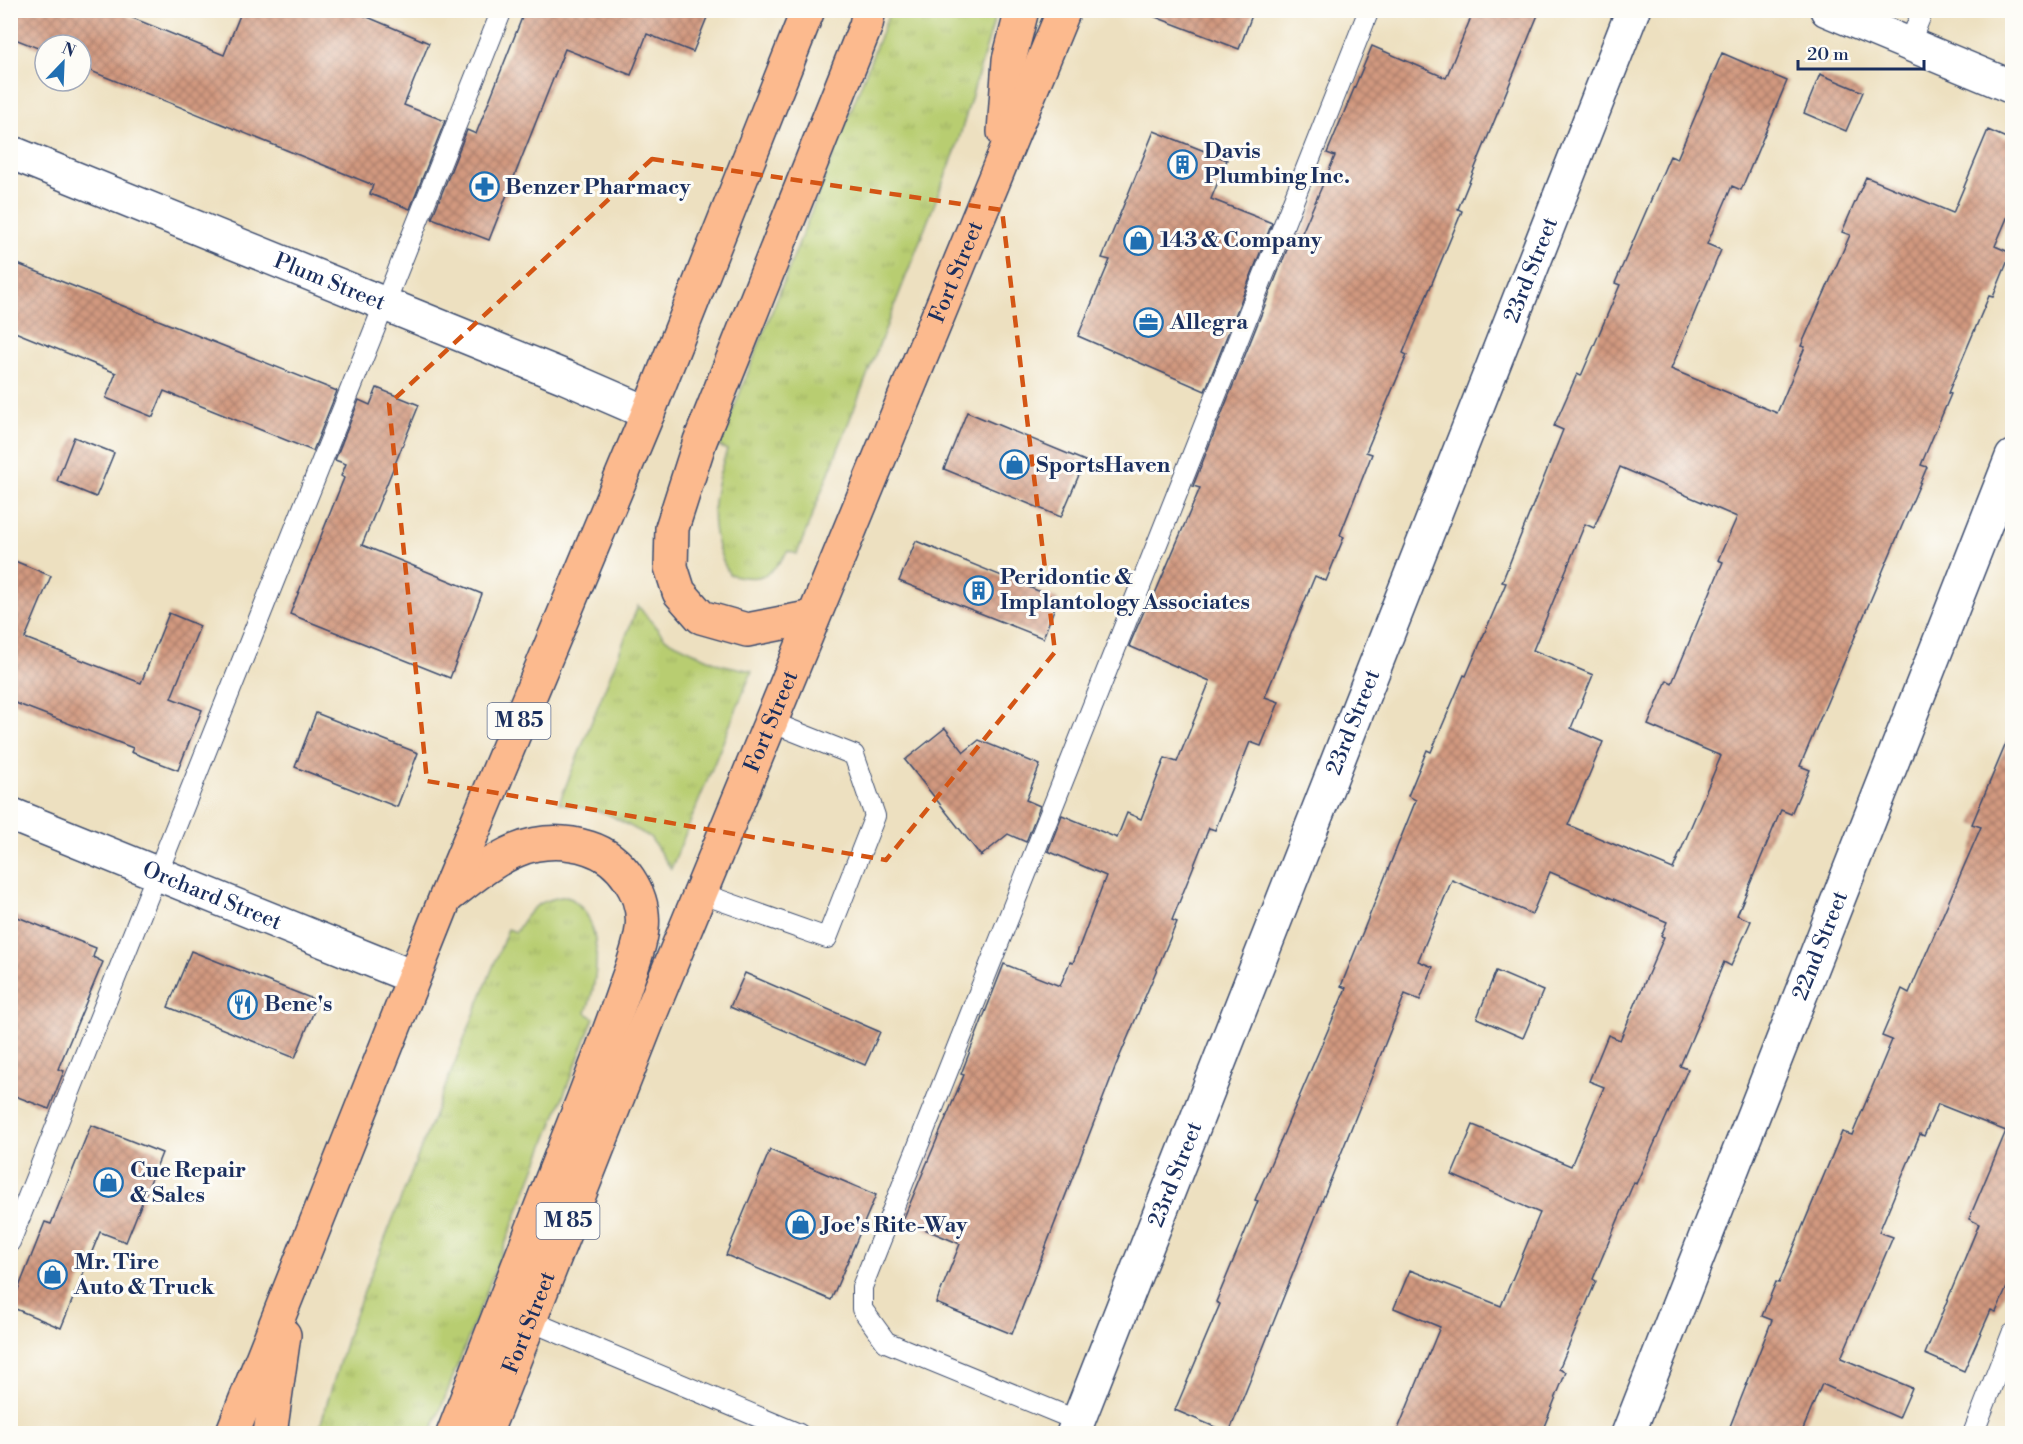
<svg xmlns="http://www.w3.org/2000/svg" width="2023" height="1444" font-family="'Libre Bodoni',serif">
<defs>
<pattern id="grass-tufts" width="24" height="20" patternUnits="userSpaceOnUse" patternTransform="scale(1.5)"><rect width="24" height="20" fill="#b8cd71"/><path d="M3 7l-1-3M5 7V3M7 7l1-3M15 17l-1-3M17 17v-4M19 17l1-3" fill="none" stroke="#9eb064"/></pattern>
<pattern id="building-cross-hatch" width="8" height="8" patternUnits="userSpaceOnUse" patternTransform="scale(1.5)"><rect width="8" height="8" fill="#d2997f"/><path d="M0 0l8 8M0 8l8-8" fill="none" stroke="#aa7d6b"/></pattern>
</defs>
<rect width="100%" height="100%" fill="#fdfcf7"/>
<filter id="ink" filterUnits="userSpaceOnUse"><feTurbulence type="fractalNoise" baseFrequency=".0167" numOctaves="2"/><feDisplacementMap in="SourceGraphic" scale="12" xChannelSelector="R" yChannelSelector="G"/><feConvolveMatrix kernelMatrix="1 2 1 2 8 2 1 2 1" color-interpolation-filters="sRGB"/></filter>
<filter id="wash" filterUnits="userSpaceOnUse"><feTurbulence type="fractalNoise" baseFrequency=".008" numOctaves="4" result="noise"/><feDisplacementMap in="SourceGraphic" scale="24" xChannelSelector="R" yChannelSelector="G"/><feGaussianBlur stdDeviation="1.35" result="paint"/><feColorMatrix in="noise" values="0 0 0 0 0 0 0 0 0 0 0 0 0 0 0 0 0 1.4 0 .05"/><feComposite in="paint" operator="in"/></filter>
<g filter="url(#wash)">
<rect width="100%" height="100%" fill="#ede0c0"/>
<g fill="url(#grass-tufts)" stroke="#6a7e68" stroke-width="1.5">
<path d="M890,11H997L956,149L797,554L788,551C769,576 762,583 729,574C706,529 711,496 727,450L719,446Z"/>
<path d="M638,606L666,639L719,664L752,671L671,869L650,837L606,813L559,803Z"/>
<path d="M567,896C606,917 599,978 586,1013L594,1018L431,1433H318L350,1327L508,929L516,932C530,907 539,900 567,896Z"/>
</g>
<g id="blocks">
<g fill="url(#building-cross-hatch)" fill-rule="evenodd">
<path d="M10,10H113L224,55L242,10H351L429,43L404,105L445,121L410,209L370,194L373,185L81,67V45H45V51L10,37Z"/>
<path d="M525,10H710L693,52L647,34L631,75L565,49L489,240L432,218L467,130L476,134Z"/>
<path d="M1145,10H1254L1239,49L1145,13Z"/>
<path d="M1474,10H1540L1458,209L1462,211L1403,353L1407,355L1366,452L1372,454L1340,535L1344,537L1326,581L1315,576L1265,697L1279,702L1261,746L1250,742L1215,830L1209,828L1172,920L1177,922L1116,1065L1012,1334L936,1303L960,1244L903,1220L964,1075L961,1074L1004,964L1060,986L1070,962L1073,963L1106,876L1048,851L1062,815L1117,838L1127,813L1141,819L1165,758L1177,762L1210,681L1129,646L1145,609L1148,610L1200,488L1193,486L1294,232L1301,235L1335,156L1327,153L1372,46L1446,78Z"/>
<path d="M1722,53L1787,81L1741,190L1732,186L1707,244L1721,250L1671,369L1777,413L1805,347L1801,346L1850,235L1842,232L1866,177L1953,213L1988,130L2013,141V204L1995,246L2011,253L1993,297L1989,296L1948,393L1951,394L1921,465L1927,467L1800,766L1810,770L1791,814L1781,810L1737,915L1751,921L1731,966L1724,962L1680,1066L1688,1069L1636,1184L1634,1182L1593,1279L1596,1281L1559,1369L1566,1372L1541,1434H1396L1440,1327L1394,1308L1410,1270L1501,1306L1540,1213L1452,1175L1473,1125L1571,1166L1604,1087L1589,1081L1608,1035L1620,1040L1664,937L1661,936L1667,922L1550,872L1532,914L1452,880L1418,961L1433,967L1420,1000L1405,994L1229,1433L1175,1410L1220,1304L1216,1302L1258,1201L1255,1200L1346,988L1341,986L1416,800L1408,796L1427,750L1431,752L1464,675L1466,676L1506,583L1502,582L1563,430L1554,426L1577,374L1581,376L1620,285L1615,283L1670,156L1677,159ZM1620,467L1737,517L1718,560L1723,562L1672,683L1667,680L1648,725L1721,756L1673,869L1568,825L1603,742L1571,728L1593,675L1533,650L1585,524L1594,528Z"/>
<path d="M1820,74L1863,92L1846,131L1804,113Z"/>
<path d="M1154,131L1227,160L1211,199L1272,223L1205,391L1078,336L1110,260L1102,258Z"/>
<path d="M10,261L337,391L313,451L164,391L153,417L106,398L116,373L10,330Z"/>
<path d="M377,388L419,405L362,545L482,594L450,678L290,614L344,478L341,476L346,464L335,460L359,400L370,405Z"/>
<path d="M967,412L1085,461L1061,517L944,469Z"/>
<path d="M74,437L114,453L96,497L57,481Z"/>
<path d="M916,541L1058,599L1043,638L899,581Z"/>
<path d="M10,559L51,576L25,638L141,683L169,613L200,626L171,698L202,710L178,770L131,752L133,748L10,701Z"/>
<path d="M316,713L418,753L397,807L295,767Z"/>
<path d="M2013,727V1274L1996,1312L1991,1310L1964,1371L1925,1354L1979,1224L1969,1219L2006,1131L1938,1104L1924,1136L1920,1134L1879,1232L1893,1237L1841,1358L1912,1388L1899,1418L1822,1384L1801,1434H1727L1772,1320L1762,1316L1776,1282L1779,1283L1842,1132L1852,1135L1892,1040L1882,1036L1902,989L1909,993L1981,827L1972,824Z"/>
<path d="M945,728L964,752L979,740L1040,765L1026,800L1040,806L1026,842L1008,834L981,856L905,760Z"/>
<path d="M10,914L96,948L93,957L103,962L58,1069L64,1071L49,1109L10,1094Z"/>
<path d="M191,951L318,1001L295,1058L168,1007Z"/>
<path d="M1496,971L1543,991L1523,1038L1477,1018Z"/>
<path d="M745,973L880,1032L865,1065L730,1007Z"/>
<path d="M91,1125L162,1153L126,1242L100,1232L61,1328L11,1307L45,1222L51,1224Z"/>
<path d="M770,1150L876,1195L831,1300L726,1255Z"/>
</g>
</g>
</g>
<g filter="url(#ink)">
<use href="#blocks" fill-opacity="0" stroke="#3a4a6d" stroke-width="1.5"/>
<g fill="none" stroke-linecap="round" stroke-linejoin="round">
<defs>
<g id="service">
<path d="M1909,45L1923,10"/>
<path d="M700,893L827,938L875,816L854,755L771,722"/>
<path d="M10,1242L502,10"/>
<path d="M528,1320L799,1434"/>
<path d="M1078,1421L886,1342L862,1309V1287L1369,10"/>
<path d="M1973,1434L2012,1334"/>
</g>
<g id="minor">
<path d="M1827,10L2012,87"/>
<path id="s1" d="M10,152L565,377L648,413"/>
<path id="s2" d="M10,814L413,977"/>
<path id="s3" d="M1073,1434L1633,10"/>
<path id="s4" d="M1628,1434L2012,457"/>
</g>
<g id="primary">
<path d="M1004,132L1009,60L1022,10"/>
<path d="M813,617L747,630L701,617L679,592L671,567L672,528L700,441L866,25L869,10"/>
<path d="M447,897C492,862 528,829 589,848C621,858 646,894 642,929C640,946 633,965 627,981C614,1021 598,1060 583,1100C539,1211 496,1322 453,1434"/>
<path d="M232,1434L445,899L648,413L808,10"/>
<path d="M270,1434L284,1335"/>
<path id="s5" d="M485,1434L652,1010L1064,10"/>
</g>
</defs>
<use href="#service" stroke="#3a4a6d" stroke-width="22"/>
<use href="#minor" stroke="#3a4a6d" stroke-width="36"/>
<use href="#primary" stroke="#3a4a6d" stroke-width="36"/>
<use href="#service" stroke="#fff" stroke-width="20"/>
<use href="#minor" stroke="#fff" stroke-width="33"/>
<use href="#primary" stroke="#fcba8e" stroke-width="33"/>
</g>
</g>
<path fill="none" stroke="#d45514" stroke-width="4.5" stroke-dasharray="12 8" stroke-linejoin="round" d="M652,159L1002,210L1055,652L886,860L427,781L389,404Z"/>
<defs>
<symbol id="building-ring" viewBox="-11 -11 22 22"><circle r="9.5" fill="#fdfcf7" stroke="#1f6fb2" stroke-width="1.5"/><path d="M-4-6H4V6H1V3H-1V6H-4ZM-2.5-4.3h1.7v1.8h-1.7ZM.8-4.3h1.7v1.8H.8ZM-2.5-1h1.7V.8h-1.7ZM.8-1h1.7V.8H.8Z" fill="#1f6fb2"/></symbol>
<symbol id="pharmacy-ring" viewBox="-11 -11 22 22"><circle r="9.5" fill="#fdfcf7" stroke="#1f6fb2" stroke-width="1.5"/><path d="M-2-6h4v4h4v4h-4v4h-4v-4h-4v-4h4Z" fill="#1f6fb2"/></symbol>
<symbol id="shop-ring" viewBox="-11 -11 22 22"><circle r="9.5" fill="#fdfcf7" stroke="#1f6fb2" stroke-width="1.5"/><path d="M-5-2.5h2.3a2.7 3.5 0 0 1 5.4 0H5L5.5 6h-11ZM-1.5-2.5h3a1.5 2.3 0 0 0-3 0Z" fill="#1f6fb2"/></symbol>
<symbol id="office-ring" viewBox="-11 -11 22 22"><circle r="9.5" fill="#fdfcf7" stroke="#1f6fb2" stroke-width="1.5"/><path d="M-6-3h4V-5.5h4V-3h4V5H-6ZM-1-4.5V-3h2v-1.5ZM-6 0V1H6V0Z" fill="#1f6fb2"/></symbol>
<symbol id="restaurant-ring" viewBox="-11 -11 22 22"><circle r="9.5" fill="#fdfcf7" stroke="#1f6fb2" stroke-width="1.5"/><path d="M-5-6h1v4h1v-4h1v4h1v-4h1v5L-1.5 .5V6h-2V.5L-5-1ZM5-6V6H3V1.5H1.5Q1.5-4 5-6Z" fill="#1f6fb2"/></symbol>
</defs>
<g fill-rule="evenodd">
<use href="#building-ring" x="1166" y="148" width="33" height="33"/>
<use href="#pharmacy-ring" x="468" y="170" width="33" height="33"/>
<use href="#shop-ring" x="1122" y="224" width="33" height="33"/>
<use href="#office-ring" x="1132" y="306" width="33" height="33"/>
<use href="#shop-ring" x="998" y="448" width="33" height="33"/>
<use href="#building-ring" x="962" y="574" width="33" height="33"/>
<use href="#restaurant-ring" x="226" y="988" width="33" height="33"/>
<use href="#shop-ring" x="92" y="1166" width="33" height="33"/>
<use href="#shop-ring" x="784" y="1208" width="33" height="33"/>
<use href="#shop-ring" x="36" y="1258" width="33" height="33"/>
</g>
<g text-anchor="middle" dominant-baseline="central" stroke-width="6" stroke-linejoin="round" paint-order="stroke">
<g fill="#fdfcf7" stroke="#5f6c8c" stroke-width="1.5">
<rect x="487.5" y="703" width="63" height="36" rx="4.5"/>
<rect x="536.5" y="1203" width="63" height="36" rx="4.5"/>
</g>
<g font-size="21" font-weight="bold" fill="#1b2f5e">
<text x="519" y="721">M 85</text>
<text x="568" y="1221">M 85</text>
</g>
<g font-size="22" font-weight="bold" fill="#1b2f5e" stroke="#fdfcf7" text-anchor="start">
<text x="1204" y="151">Davis<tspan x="1204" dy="25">Plumbing Inc.</tspan></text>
<text x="505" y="187">Benzer Pharmacy</text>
<text x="1160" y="240">143 &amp; Company</text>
<text x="1170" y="322">Allegra</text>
<text x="1036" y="465">SportsHaven</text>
<text x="1000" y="577">Peridontic &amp;<tspan x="1000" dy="25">Implantology Associates</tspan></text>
<text x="264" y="1004">Bene's</text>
<text x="130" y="1170">Cue Repair<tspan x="130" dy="25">&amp; Sales</tspan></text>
<text x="822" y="1225">Joe's Rite-Way</text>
<text x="74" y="1262">Mr. Tire<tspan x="74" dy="25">Auto &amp; Truck</tspan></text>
</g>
<g font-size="22" fill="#1b2f5e" stroke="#fdfcf7">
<text stroke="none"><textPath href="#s3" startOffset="1251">23rd Street</textPath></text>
<text stroke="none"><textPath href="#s5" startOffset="1254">Fort Street</textPath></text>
<text stroke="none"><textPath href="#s1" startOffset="345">Plum Street</textPath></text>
<text stroke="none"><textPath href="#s5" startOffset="768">Fort Street</textPath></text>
<text stroke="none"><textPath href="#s3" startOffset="765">23rd Street</textPath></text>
<text stroke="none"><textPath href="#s2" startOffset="218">Orchard Street</textPath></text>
<text stroke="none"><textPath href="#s4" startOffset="525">22nd Street</textPath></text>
<text stroke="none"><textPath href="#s3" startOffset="279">23rd Street</textPath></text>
<text stroke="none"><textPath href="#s5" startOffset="120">Fort Street</textPath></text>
</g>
</g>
<rect width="2023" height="1444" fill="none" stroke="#fdfcf7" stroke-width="36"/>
<g transform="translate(63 63) rotate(23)"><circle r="28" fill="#fdfcf7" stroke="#a3aaba" stroke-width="1.5"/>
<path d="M0-4.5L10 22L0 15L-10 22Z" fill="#1f6fb2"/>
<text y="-9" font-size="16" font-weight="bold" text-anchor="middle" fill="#1b2f5e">N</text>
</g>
<path d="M1798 60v9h126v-9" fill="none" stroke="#1b2f5e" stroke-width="3"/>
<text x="1807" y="60" font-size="18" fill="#1b2f5e" stroke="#fdfcf7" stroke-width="4.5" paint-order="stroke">20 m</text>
</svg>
